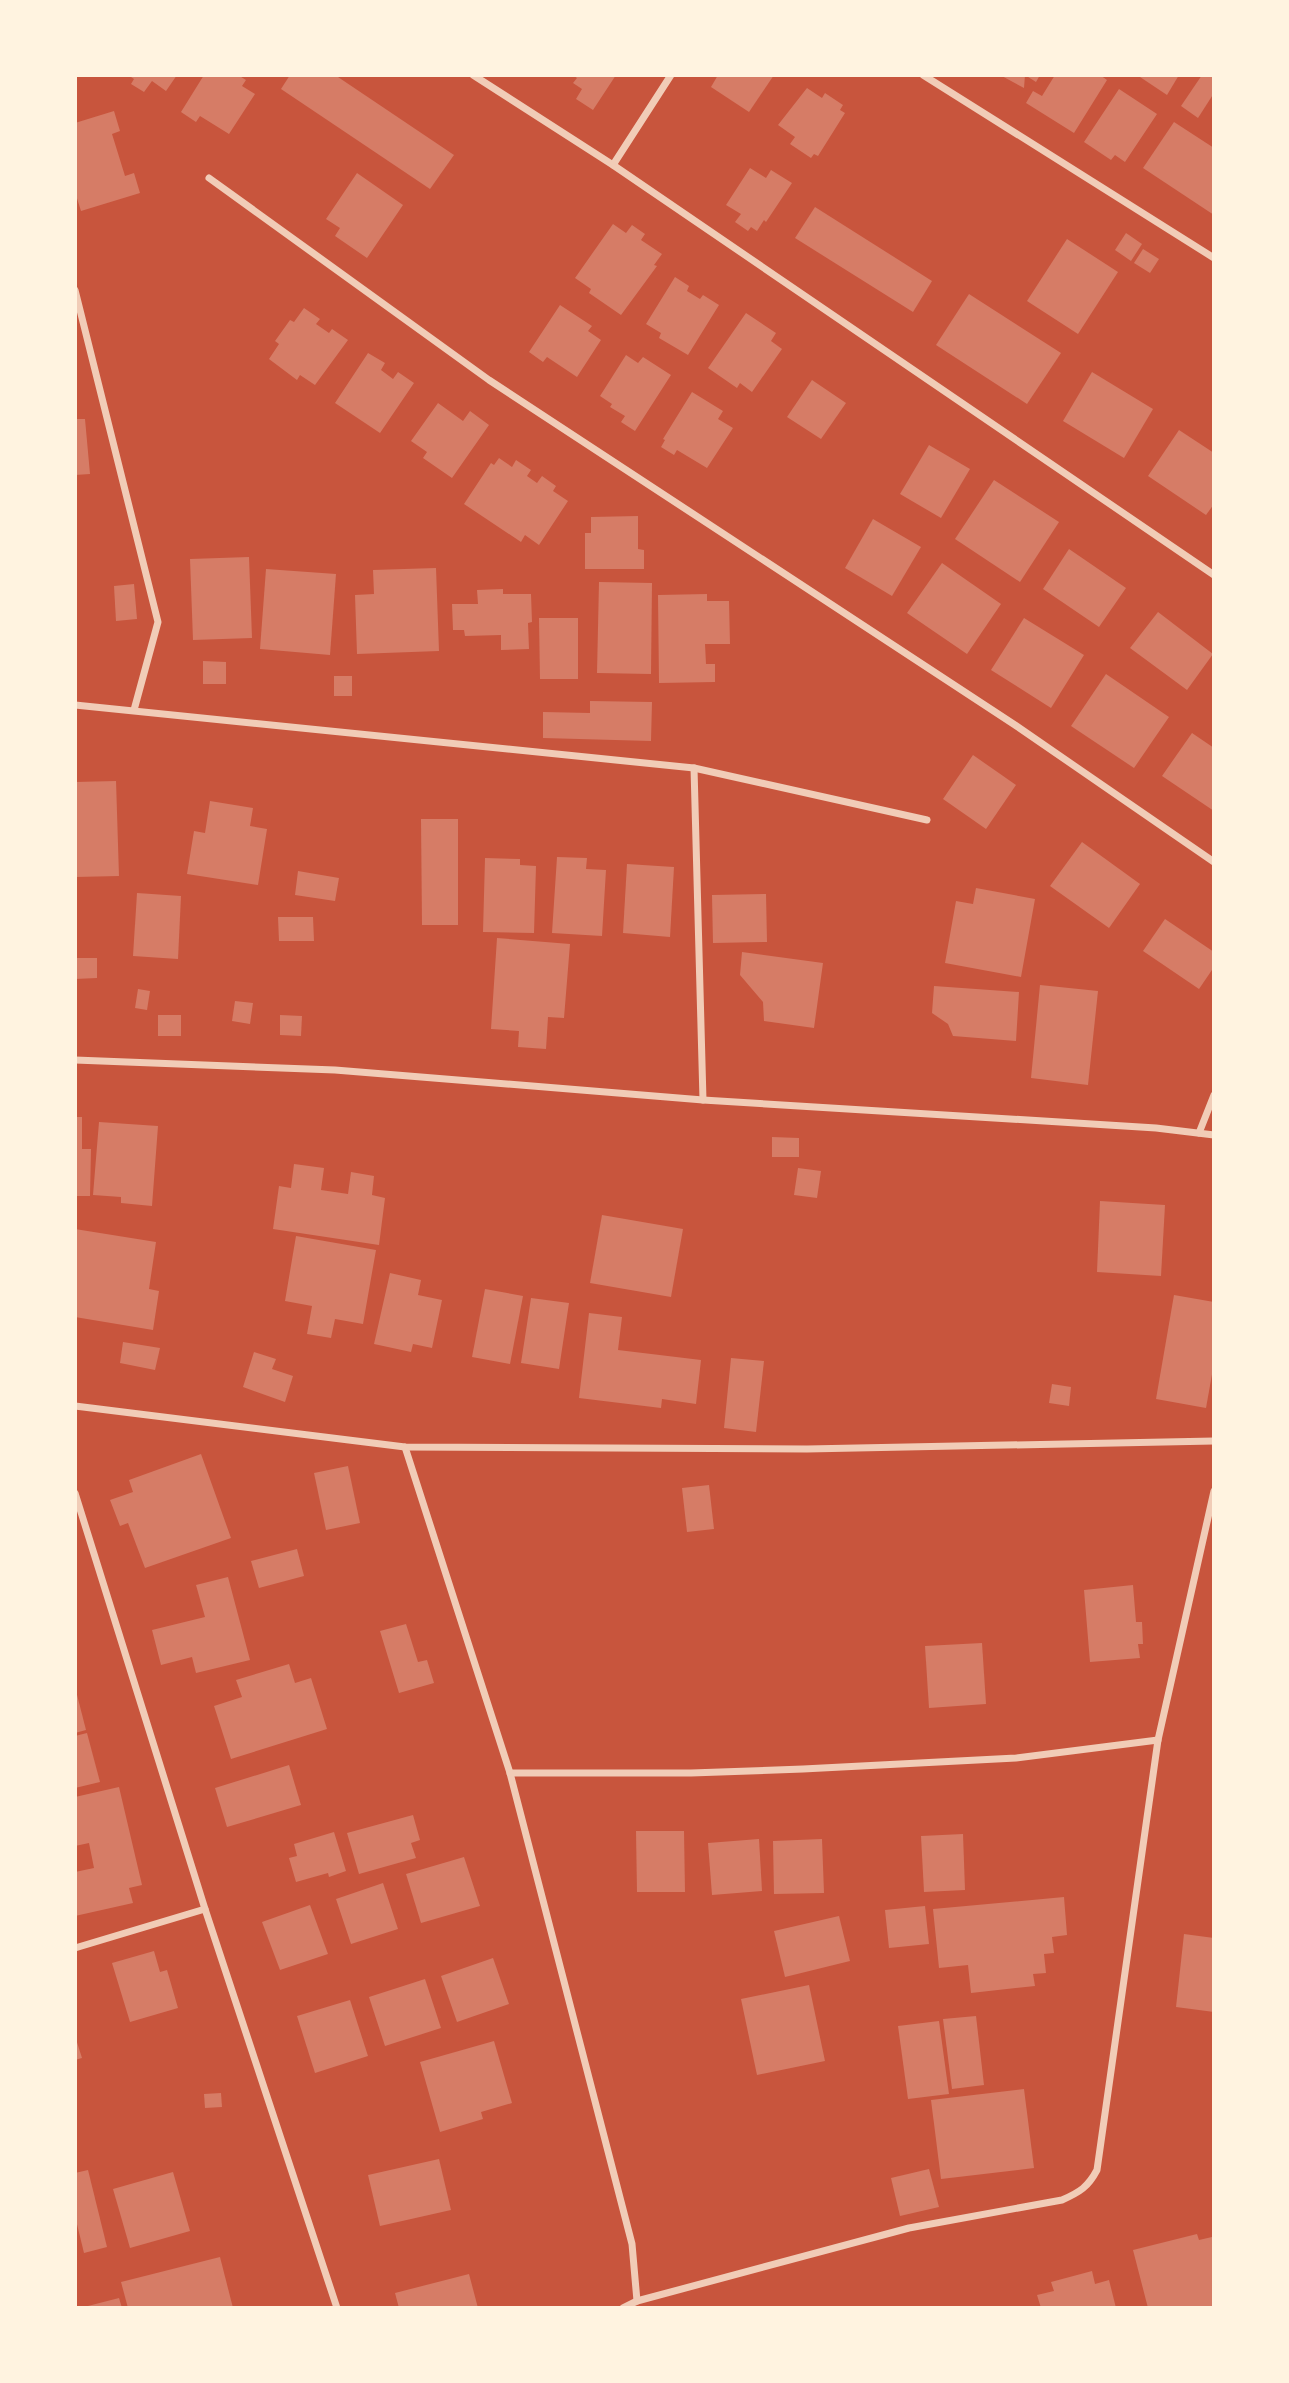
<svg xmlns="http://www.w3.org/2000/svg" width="1289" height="2383" font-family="Ubuntu,sans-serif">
<rect width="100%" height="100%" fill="#c8553d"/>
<g fill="#d67c66">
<path d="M128,75H177L166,91L152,81L144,92L131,84L134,79Z"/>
<path d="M204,75H238L246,80L242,86L255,94L229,134L200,116L196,122L181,112Z"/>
<path d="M290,75H335L454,155L430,189L281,89Z"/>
<path d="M573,75H616L593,110L576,99L582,89L573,83L577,78Z"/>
<path d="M718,75H774L749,112L711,87Z"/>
<path d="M1000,75H1040L1036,82L1025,75L1024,88Z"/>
<path d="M1055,75H1100L1107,80L1074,133L1026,103L1033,91L1042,96Z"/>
<path d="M1137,75H1179L1167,95Z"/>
<path d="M1202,75H1214V93L1198,118L1181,106Z"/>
<path d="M807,88L822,98L825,93L843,105L840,110L845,113L818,156L814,154L811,158L790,144L795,137L778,125Z"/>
<path d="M1119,89L1157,114L1125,162L1115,155L1111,160L1084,142Z"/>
<path d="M114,111L120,131L112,134L125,176L134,173L140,193L81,211L75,192V123Z"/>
<path d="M1174,122L1214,148V215L1143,168Z"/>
<path d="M750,168L766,178L771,170L792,183L766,222L764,220L757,231L751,227L748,231L735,222L741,214L726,205Z"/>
<path d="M357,173L403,205L367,258L335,236L340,228L326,219Z"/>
<path d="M815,207L932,281L913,312L795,238Z"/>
<path d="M613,224L626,233L632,225L645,234L641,240L662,254L654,265L657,266L621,315L589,293L591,289L575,278Z"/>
<path d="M1126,233L1142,244L1131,261L1115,250Z"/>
<path d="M1067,239L1118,272L1078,334L1027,301Z"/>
<path d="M1143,249L1159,259L1150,273L1134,263Z"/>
<path d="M675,277L689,286L687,291L700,299L703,295L719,305L688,355L659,338L661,333L646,324Z"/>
<path d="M969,294L1061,353L1027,404L936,345Z"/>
<path d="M560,305L592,326L588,331L601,340L577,377L547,357L543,362L529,352Z"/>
<path d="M304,308L320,319L316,324L329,333L332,329L348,340L315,385L300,375L297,380L269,359L279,344L275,341L290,320L294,322Z"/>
<path d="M746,313L776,333L771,341L782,349L752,392L740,383L737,388L708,368Z"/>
<path d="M368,353L385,363L381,370L393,379L398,372L414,383L380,433L335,403Z"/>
<path d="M626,355L638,363L643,357L671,375L635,431L621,422L625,416L610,407L612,404L600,396Z"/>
<path d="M1092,372L1153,409L1124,458L1063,421Z"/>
<path d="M812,380L846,403L821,439L787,417Z"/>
<path d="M692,392L723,411L718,419L733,428L707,468L677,450L674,455L661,447L665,440L663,439Z"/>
<path d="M438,403L463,421L470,411L489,425L452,478L423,458L427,452L411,441Z"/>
<path d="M75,419H85L90,474L75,475Z"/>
<path d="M1179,430L1214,453V504L1206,515L1148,476Z"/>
<path d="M929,445L970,469L941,518L900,494Z"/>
<path d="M499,458L512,467L516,460L531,470L527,476L537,483L542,476L556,486L553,491L568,501L539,545L525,535L521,542L464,504L491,463L494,465Z"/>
<path d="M994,480L1059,522L1020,582L955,539Z"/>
<path d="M638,516V549L644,550V569H585V533H591V517Z"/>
<path d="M873,519L921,547L892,596L845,568Z"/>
<path d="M1069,549L1126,588L1099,627L1043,589Z"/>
<path d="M249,557L252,638L193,640L190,559Z"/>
<path d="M942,563L1001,604L967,654L907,613Z"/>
<path d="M436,568L439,651L357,654L355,595L374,594L373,570Z"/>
<path d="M266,569L336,574L330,655L260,649Z"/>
<path d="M599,582L652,583L651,674L597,673Z"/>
<path d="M134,584L137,619L116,621L114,586Z"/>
<path d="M503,589V594H531L532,622L528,623L529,649L501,650V635L465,636L464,630H453L452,604H478L477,590Z"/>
<path d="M707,594V601H729L730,644H705L706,664H715V682L659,683L658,595Z"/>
<path d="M1158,612L1213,654L1187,690L1130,648Z"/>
<path d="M539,618H578V679H540Z"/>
<path d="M1024,618L1084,655L1051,708L991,670Z"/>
<path d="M203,661L226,662V684H203Z"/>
<path d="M1106,674L1169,717L1134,768L1071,726Z"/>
<rect x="334" y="676" width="18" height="20"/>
<path d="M590,701L652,702L651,741L543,738V712L590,713Z"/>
<path d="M1192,733L1214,748V811L1162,776Z"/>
<path d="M973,755L1016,785L986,829L943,799Z"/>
<path d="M116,781L119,876L75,877V782Z"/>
<path d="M210,801L253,808L250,826L267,829L258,885L187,874L194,831L205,833Z"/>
<path d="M421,819H458V925H422Z"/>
<path d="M1082,842L1140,884L1109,928L1050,886Z"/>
<path d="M557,857L587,858L586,869L606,870L602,936L552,933Z"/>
<path d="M485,858L520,859V865L536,866L534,933L483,932Z"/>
<path d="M627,864L674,867L670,937L623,933Z"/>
<path d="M298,871L339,878L335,901L295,895Z"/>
<path d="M976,888L1035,899L1021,977L945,963L956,901L973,904Z"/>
<path d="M137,893L181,896L178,959L133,956Z"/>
<path d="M766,894L767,942L713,943L712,895Z"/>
<path d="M278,917H313L314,941H279Z"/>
<path d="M1165,919L1214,952V967L1199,989L1143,951Z"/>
<path d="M497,938L570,944L564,1018L548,1017L546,1049L518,1047L519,1031L491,1029Z"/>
<path d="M742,952L823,963L814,1028L764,1021L763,1002L740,975Z"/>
<path d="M75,958H97V978L75,979Z"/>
<path d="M1040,985L1098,991L1088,1085L1031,1078Z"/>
<path d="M934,986L1019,992L1016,1041L953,1036L948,1024L932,1013Z"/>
<path d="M138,989L150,991L147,1010L135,1008Z"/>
<path d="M235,1001L253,1003L250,1024L232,1021Z"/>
<rect x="158" y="1015" width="23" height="21"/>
<path d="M280,1015L302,1016L301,1036L280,1035Z"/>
<path d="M75,1117H82V1149H91L90,1196H75Z"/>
<path d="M99,1122L158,1126L152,1206L121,1203V1197L93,1195Z"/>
<path d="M772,1137L799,1138V1157H772Z"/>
<path d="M294,1164L324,1168L321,1190L348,1194L351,1172L374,1176L372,1195L385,1198L379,1245L273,1229L279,1186L291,1188Z"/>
<path d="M798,1168L821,1171L817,1198L794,1195Z"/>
<path d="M1100,1201L1165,1205L1161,1276L1097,1272Z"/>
<path d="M602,1215L683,1229L671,1297L590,1283Z"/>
<path d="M75,1229L156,1242L149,1289L159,1291L153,1330L75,1317Z"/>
<path d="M296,1236L376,1250L363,1324L335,1319L331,1338L307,1334L312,1306L285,1301Z"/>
<path d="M390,1273L421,1280L418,1295L442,1300L432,1348L413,1344L411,1352L374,1344Z"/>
<path d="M485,1289L523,1296L510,1364L472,1357Z"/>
<path d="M1174,1295L1214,1302V1363L1206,1408L1156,1399Z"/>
<path d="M531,1298L569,1303L559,1369L521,1363Z"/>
<path d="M589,1313L622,1317L618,1350L701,1360L696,1404L662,1399L661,1408L579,1398Z"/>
<path d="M123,1342L160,1348L155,1370L120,1363Z"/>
<path d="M254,1352L276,1359L272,1369L293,1376L285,1402L243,1387Z"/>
<path d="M731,1358L764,1361L756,1432L724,1428Z"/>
<path d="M1052,1384L1071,1387L1069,1406L1049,1403Z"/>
<path d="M201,1454L231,1538L145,1568L128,1523L120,1526L110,1500L133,1492L129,1480Z"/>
<path d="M348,1466L360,1523L326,1530L314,1473Z"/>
<path d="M709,1485L714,1529L687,1532L682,1488Z"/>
<path d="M297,1549L304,1576L259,1588L251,1561Z"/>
<path d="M228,1577L250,1660L196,1673L192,1657L161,1665L152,1630L205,1617L196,1585Z"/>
<path d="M1133,1585L1136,1622H1142L1143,1644H1138L1140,1658L1090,1662L1084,1590Z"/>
<path d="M406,1624L418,1662L427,1660L434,1683L399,1693L380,1631Z"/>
<path d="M982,1643L986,1704L929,1708L925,1646Z"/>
<path d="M289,1664L295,1683L311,1678L327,1729L231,1759L214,1706L242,1697L236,1680Z"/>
<path d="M75,1687L86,1730L75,1733Z"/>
<path d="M87,1733L100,1782L75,1788V1736Z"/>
<path d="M289,1765L301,1805L227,1827L215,1788Z"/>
<path d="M119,1787L142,1885L129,1888L133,1903L75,1916V1872L94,1868L89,1843L75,1846V1797Z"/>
<path d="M413,1815L420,1840L411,1843L416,1858L359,1874L347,1833Z"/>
<path d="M636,1831H684L685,1892H637Z"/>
<path d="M334,1832L346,1871L329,1877L328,1873L296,1882L289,1858L297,1856L294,1844Z"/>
<path d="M963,1834L965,1890L924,1892L921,1836Z"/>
<path d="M759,1839L762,1891L712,1895L708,1843Z"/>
<path d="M822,1839L824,1893L774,1894L773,1841Z"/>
<path d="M464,1857L480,1906L421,1923L406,1874Z"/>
<path d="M383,1883L398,1929L351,1944L336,1899Z"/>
<path d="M1064,1897L1067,1935L1052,1937L1054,1953L1044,1954L1046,1973L1033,1974L1035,1986L971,1993L968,1965L939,1968L933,1909Z"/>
<path d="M310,1905L328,1954L280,1970L262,1922Z"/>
<path d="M925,1906L929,1944L889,1948L885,1910Z"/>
<path d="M839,1916L850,1961L785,1977L774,1931Z"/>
<path d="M1184,1934L1214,1938V2012L1176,2007Z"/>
<path d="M154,1951L160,1972L167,1970L178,2008L130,2022L112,1963Z"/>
<path d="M493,1958L509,2004L457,2022L441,1976Z"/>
<path d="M425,1979L441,2028L385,2046L369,1997Z"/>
<path d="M809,1985L825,2061L757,2075L741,1999Z"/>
<path d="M350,2000L368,2056L315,2073L297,2016Z"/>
<path d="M976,2016L984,2085L952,2089L943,2019Z"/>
<path d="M939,2021L949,2094L908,2099L898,2026Z"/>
<path d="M75,2036L82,2058L75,2060Z"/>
<path d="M494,2041L512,2103L481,2112L483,2119L440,2132L420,2062Z"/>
<path d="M1024,2089L1034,2168L941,2179L931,2100Z"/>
<path d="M221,2093L222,2107L205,2108L204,2094Z"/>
<path d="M439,2159L451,2210L380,2226L368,2175Z"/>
<path d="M929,2169L939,2207L900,2216L891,2178Z"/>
<path d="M88,2170L107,2247L84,2253L75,2216V2173Z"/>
<path d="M173,2172L190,2231L130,2248L113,2189Z"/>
<path d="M1197,2234L1199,2240L1212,2237L1214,2243V2308H1148L1133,2250Z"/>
<path d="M220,2257L233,2308H128L121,2282Z"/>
<path d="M1092,2271L1095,2284L1109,2280L1116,2308H1041L1037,2295L1054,2291L1051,2282Z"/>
<path d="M469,2274L478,2308H399L395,2293Z"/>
<path d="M119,2298L122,2308H84V2307Z"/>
</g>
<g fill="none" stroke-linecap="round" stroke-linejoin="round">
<g stroke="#f1ccb7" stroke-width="7">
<path d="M473,75L613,165L1214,575"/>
<path d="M923,75L1214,258"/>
<path d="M613,165L671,75"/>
<path d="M209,178L489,380L1015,725L1214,862"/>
<path d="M75,290L158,622L134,710"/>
<path d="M75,705L694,768L927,820"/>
<path d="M694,768L703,1100"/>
<path d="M75,1060L335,1070L703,1100L1156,1128L1214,1135"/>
<path d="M1199,1133L1214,1095"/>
<path d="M75,1406L405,1447L807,1449L1214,1441"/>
<path d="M405,1447L510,1773L632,2244L637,2301"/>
<path d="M75,1493L205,1909L337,2308"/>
<path d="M510,1773H691L803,1769L1016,1758L1158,1740"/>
<path d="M75,1948L205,1909"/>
<path d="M623,2308L637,2301L909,2228L1062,2200C1080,2192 1088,2187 1097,2170L1158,1740L1214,1491"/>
</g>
</g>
<rect width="1289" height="2383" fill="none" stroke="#fff3e0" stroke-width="154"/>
</svg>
